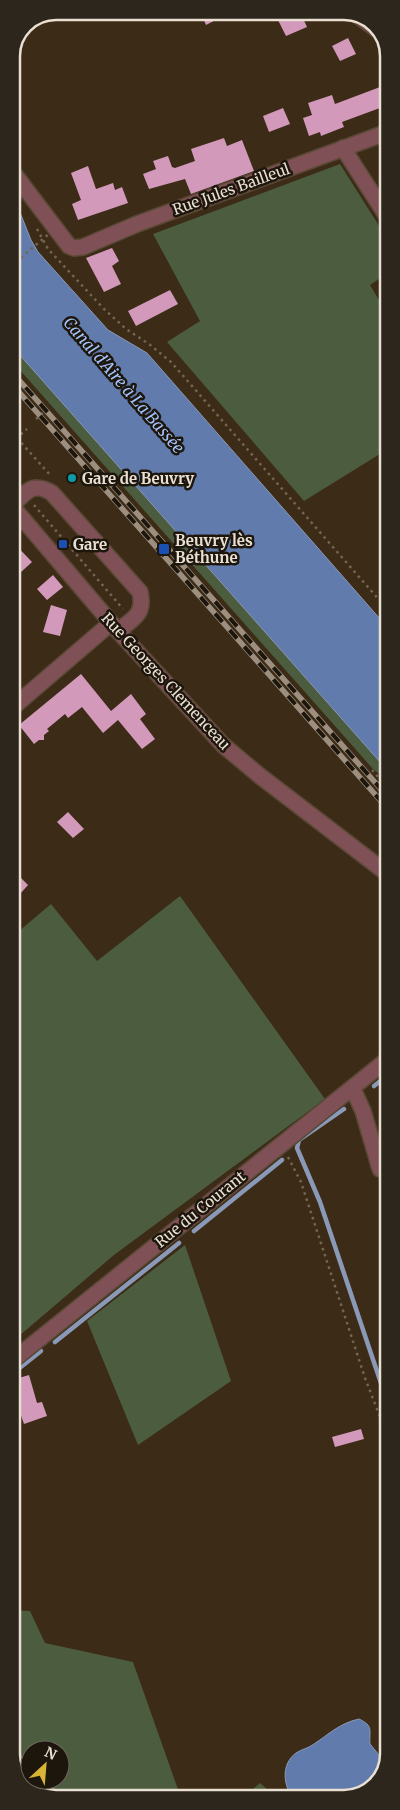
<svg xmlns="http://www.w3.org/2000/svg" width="400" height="1810" font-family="Merriweather,serif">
<rect width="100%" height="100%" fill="#3c2b16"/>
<g fill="#4b5c3f" fill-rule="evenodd">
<path d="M340,164L388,240V273L370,285L388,315V449L304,501L167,342L200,321L153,234Z"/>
<path d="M11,345L388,771V781L373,769L11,360Z"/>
<path d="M180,896L325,1099L114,1255L12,1342V937L51,904L97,961Z"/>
<path d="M185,1245L231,1381L138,1445L87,1321Z"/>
<path d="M12,1610L30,1611L45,1643L133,1662L181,1798H50L25,1786L12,1762ZM30,1750H60V1780H30Z"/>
<path d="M260,1783L277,1798H242Z"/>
</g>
<g fill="#617bac" stroke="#8a99b7">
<path d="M11,190L31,240L38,252L108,330L147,353L388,628V771L11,345Z"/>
<path d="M359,1719C374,1726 369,1730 370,1744L379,1755L387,1760L378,1782L363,1787L364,1791L345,1798H293C283,1785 281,1764 296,1753C302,1749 309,1748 314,1744C329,1734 340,1723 359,1719Z"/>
</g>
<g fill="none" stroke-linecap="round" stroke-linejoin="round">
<g stroke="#8a99b7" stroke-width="4.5">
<path d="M374,1086L388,1075"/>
<path d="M344,1109L299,1140L297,1148L320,1202L389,1407"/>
<path d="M194,1231L282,1160"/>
<path d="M55,1342L179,1243"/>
<path d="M12,1374L41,1351"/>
</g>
</g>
<g fill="#d299bb">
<path d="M200,11H233L206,25Z"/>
<path d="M274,12H300L307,27L286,36Z"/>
<path d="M348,38L356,54L340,61L332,46Z"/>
<path d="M388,84V105L342,122L344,127L321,136L320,132L309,136L303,118L312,115L308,103L332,95L335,104Z"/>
<path d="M283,108L290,124L269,132L263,116Z"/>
<path d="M224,138L227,146L242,140L254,171L191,194L185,179L149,189L143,174L156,169L153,161L168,156L172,167L175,168L195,161L191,149Z"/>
<path d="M88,166L96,189L113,183L115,190L122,187L128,203L78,220L72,204L81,200L71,173Z"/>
<path d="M112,248L119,261L112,266L121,284L104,292L86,258Z"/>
<path d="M170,290L178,304L136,326L128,311Z"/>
<path d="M11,540L32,562L20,573L11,563Z"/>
<path d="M53,575L63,587L47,600L37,589Z"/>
<path d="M51,605L67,610L60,636L43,632Z"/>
<path d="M81,674L111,711L131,694L146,714L140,719L155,739L142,749L118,720L103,733L82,707L68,718L65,714L47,729L49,731L44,735V740H39L34,744L19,725Z"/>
<path d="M68,812L84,829L73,838L57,822Z"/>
<path d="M12,869L28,885L12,903Z"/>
<path d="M29,1375L37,1403L42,1402L47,1416L24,1424L12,1390V1380Z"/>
<path d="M361,1429L364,1439L335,1447L332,1437Z"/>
</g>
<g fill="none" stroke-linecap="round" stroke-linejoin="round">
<defs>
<g id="minor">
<path d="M356,14L379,31"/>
<path d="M343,148L388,218"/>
<path d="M15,175L69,246L74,248L83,247L137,224L388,132"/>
<path d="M11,505L118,631L223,745L260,776L388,874"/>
<path d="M12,505C27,492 32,481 52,493L140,592C145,614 134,618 118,631"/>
<path d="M12,708L111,623"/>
<path d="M353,1089L363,1111L380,1169L388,1166"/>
<path d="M12,1361L388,1059"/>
</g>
</defs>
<use href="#minor" stroke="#584834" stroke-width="18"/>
<g stroke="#746653" stroke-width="2.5" stroke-dasharray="2.5 4" stroke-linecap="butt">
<path d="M37,229L48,249L104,309L126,329L149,344L171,362L388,610"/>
<path d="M36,419L49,407"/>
<path d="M17,438L51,476"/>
<path d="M11,443L27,429"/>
<path d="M34,505L123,609"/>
<path d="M372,770L388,788"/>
<path d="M288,1157L301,1182L365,1378L389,1440"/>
</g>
<use href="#minor" stroke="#7f5055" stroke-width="15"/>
<defs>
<g id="rail">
<path d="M11,371L388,797"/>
<path d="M11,383L388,809"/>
</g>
</defs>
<use href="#rail" stroke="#9d8f7f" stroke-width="5.5"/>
<use href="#rail" stroke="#1d160c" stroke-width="4" stroke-dasharray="11" stroke-linecap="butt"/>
<path stroke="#746653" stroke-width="2.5" stroke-dasharray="2.5 4" stroke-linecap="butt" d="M11,266L50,233"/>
</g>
<circle fill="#0f9aa8" stroke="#1d160c" stroke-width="2" cx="72" cy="478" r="5"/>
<g fill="#1a4fb4" stroke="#1d160c" stroke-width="2">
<rect x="58" y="539" width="10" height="10" rx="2.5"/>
<rect x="158" y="543" width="12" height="12" rx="2.5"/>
</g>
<g text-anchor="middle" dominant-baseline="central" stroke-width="5" stroke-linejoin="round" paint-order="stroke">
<g font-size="15" fill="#e9dfd2" stroke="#1d160c">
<text transform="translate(231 189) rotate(-20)">Rue Jules Bailleul</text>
<text transform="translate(166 681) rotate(47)">Rue Georges Clemenceau</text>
<text transform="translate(200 1209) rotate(-39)">Rue du Courant</text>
</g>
<g font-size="15" font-weight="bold" fill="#e9dfd2" stroke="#1d160c" text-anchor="start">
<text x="82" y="478">Gare de Beuvry</text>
<text x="175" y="540">Beuvry lès<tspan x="175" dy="17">Béthune</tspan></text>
<text x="73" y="544">Gare</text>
</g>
<g font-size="16" font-style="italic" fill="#a3c3fd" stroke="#1d160c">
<text transform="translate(124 385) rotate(49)">Canal d'Aire à La Bassée</text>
</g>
</g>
<path d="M0 0H400V1810H0ZM56 20H344A36 36 0 0 1 380 56V1754A36 36 0 0 1 344 1790H56A36 36 0 0 1 20 1754V56A36 36 0 0 1 56 20Z" fill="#2d261c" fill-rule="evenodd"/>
<path fill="none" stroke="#e9dfd2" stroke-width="2.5" d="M56 20H344A36 36 0 0 1 380 56V1754A36 36 0 0 1 344 1790H56A36 36 0 0 1 20 1754V56A36 36 0 0 1 56 20Z"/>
<g transform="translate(45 1765) rotate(26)"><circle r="24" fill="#1d160c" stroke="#6f665b"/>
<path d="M0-4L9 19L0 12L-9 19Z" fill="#d8b434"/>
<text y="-8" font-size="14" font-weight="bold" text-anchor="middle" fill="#e9dfd2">N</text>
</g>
</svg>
